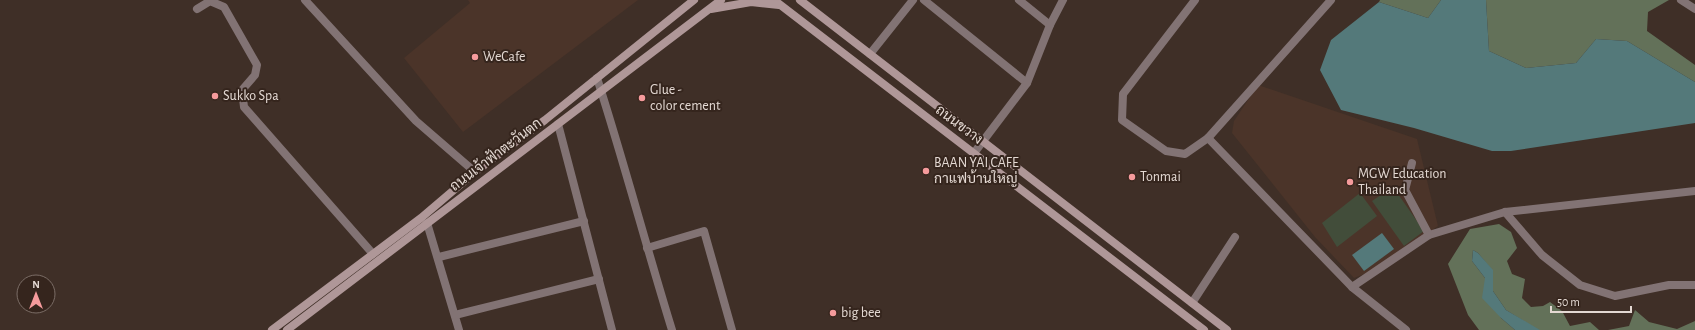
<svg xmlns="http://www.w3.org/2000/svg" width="1695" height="330" font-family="'Alegreya Sans',Sarabun,sans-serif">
<rect width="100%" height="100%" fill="#3f2f27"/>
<g fill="#4b3429">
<path d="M468,0H638L463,132L404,58L470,3Z"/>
<path d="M1258,85L1417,139L1438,226L1375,270L1354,278L1315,237L1232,133L1234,121Z"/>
</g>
<g fill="#424d3a">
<path d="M1393,187L1424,231L1404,246L1372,201Z"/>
<path d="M1360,193L1377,216L1337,247L1322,223Z"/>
</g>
<g fill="#637159">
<path d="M1380,0H1441L1428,18L1379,2Z"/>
<path d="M1486,0H1669L1648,12L1647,31L1695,65V82L1627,41L1596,39L1576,63L1526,68L1489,51Z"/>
<path d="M1499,224L1511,232L1517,248L1507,261L1512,274L1525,279L1522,298L1531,307L1543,306L1550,302L1562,311L1570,326L1590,322L1599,330H1538L1506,310L1493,291L1492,270L1478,253L1473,250L1472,261L1485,278L1501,318L1515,330H1479L1468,315L1448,264L1470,229Z"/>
<path d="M1635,310L1649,322L1677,329L1695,321V330H1608L1629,326Z"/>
</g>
<g fill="#54797a">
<path d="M1441,0H1486L1489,51L1526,68L1576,63L1596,39L1627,41L1695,82V123L1511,151H1492L1414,128L1341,110L1320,70L1331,40L1379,2L1428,18Z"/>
<path d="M1382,233L1394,249L1364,271L1352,255Z"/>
<path d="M1473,250L1478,253L1493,270V291L1506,310L1540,330H1515L1501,318L1482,298L1485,278L1472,261Z"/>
</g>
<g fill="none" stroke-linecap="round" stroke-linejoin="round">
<g stroke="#827374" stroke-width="8">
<path d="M305,0L416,121L475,172"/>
<path d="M924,0L1027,83"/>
<path d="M1019,0L1050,25"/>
<path d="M1195,0L1123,94L1122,120L1166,151L1185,154L1208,138L1331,0"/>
<path d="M1681,0L1695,9"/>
<path d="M197,9L210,1L224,7L257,65L255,75L242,90L244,107L373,254"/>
<path d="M870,54L913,0"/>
<path d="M597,78C624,162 646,246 672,330"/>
<path d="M558,124L612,330"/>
<path d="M1208,138L1352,287L1406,330"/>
<path d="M974,153L1027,83L1050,25L1063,0"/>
<path d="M1412,163L1405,190L1429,235"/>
<path d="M1505,212L1542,255L1580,285L1615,296L1669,285H1695"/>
<path d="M427,223L459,330"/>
<path d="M647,248L704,231L732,330"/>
<path d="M439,257L584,221"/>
<path d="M1352,287L1429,235L1505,212L1695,191"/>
<path d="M1192,303L1235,237"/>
<path d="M455,315L599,279"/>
</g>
<g stroke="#af9798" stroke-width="8">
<path d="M774,0L1204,330"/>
<path d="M800,0L1227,330"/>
<path d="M711,9L751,2L779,5"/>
<path d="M272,330L421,218L475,172L545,120L694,0"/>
<path d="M287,330L721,0"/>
</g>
</g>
<g fill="#f59b9c" stroke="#35251d" stroke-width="1.5">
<circle cx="475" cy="57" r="4"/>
<circle cx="215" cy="96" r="4"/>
<circle cx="642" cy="98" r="4"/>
<circle cx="926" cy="171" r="4"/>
<circle cx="1132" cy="177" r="4"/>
<circle cx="1350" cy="182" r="4"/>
<circle cx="833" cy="313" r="4"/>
</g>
<g text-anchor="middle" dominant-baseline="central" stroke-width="4" stroke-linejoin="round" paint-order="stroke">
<g font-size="14" fill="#e4d9d3" stroke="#35251d" text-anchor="start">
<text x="483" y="57">WeCafe</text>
<text x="650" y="90">Glue -<tspan x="650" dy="16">color cement</tspan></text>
<text x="223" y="96">Sukko Spa</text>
<text x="934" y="163">BAAN YAI CAFE<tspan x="934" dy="16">กาแฟบ้านใหญ่</tspan></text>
<text x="1358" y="174">MGW Education<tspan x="1358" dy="16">Thailand</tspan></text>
<text x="1140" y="177">Tonmai</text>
<text x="841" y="313">big bee</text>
</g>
<g font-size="14" fill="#e4d9d3" stroke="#35251d">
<text transform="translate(959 125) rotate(37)">ถนนขวาง</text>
<text transform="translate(496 155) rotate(-37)">ถนนเจ้าฟ้าตะวันตก</text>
</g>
</g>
<g transform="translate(36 294)"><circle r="19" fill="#35251d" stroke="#7b6d66"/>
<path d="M0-3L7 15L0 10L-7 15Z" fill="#f59b9c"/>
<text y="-6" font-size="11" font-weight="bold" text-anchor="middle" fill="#e4d9d3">N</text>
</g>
<path d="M1551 306v6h80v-6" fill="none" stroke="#e4d9d3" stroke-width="2"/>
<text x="1557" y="306" font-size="12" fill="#e4d9d3" stroke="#35251d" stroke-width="3" paint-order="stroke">50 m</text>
</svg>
